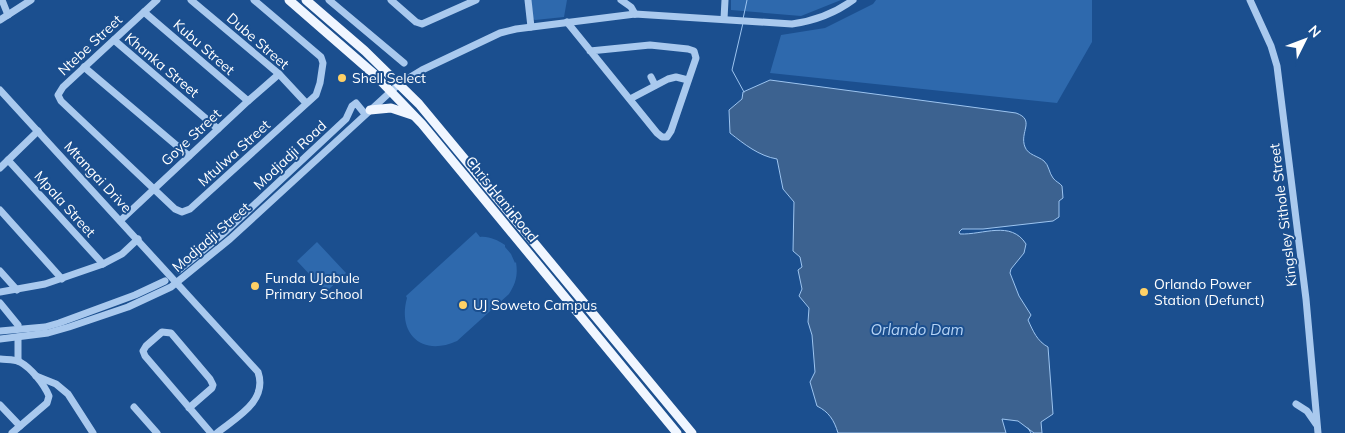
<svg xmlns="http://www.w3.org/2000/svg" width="1345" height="433" font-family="Mulish,sans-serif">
<rect width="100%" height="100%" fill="#1b4f8f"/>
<g fill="#2e69ad">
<path d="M531,0H567L564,17L535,20L533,19Z"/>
<path d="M731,0H841L801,16L731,10Z"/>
<path d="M876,0H1092V42L1057,103L770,73L781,35L825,28L873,4Z"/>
<path d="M476,232L480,237C489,236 497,240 505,245V247L511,254L515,263L516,262C518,275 516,283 509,294L457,341C422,357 397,334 407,298L406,296Z"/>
<path d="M317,242L346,273L326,292L297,261Z"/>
</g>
<path fill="#3c6290" stroke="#9cc4f0" d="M770,80L1016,113C1036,120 1019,132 1025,147C1028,155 1038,156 1044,161C1049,165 1049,173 1053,178C1056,182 1060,183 1062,186L1063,198L1059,201V217L1053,221L983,229H962L959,232L960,234C983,235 1011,220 1026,244L1024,253L1011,269L1010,273L1019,296L1031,315L1028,320C1033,331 1037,341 1048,347L1053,414L1041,422L1042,433H1034L1018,421L1002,419L1006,433H838C834,420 829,412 817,406L810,382L815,372L812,335L808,322L809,308L799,296L802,289L798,270L802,267L800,257L793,251L794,202L783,189L777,159C759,156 744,144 730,133L729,110L742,99L743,92Z"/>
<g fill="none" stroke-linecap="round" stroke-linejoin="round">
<g stroke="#9cc4f0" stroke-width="1">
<path d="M743,19L747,0"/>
<path d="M743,23L732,70L744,92"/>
<path d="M1028,428L1031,433"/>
</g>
<g stroke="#a9c9ee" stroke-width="7">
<path d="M2,0L8,15"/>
<path d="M157,0L63,87L58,95L61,101L175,209L182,212L190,209L316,95L320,83L323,63L321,57L254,0"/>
<path d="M191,0L279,74L306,103"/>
<path d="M329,0L404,63"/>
<path d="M391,0L416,22L422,24L476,0"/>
<path d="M528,0L531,27"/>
<path d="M621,0L631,7L635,14"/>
<path d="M1250,0L1271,46L1277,66L1306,299L1318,433"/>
<path d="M144,12L248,101"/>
<path d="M724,19L725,0"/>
<path d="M0,20L31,0"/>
<path d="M567,22L657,133L662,137H667L671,131L696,58L694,51L688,49L650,45L590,51"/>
<path d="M114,40L218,129"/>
<path d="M84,67L189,156"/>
<path d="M651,77L655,85"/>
<path d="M0,90L258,372C268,401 237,417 217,433"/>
<path d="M630,99L668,79L676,77L688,80"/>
<path d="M8,160L103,264"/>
<path d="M0,168L38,131"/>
<path d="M0,210L62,279"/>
<path d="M121,220L248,101L279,74"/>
<path d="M179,270L224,233L346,119L352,106L356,103L365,114"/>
<path d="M0,271L17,290"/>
<path d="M0,292L45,284L103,264L122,254L138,239"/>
<path d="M0,303L18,325"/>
<path d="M0,331L45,327L59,323L135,295L165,281"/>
<path d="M18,337V361"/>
<path d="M0,339L48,333L69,327L128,307L171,287L230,239L399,84L422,70L500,33L516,29L635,14L792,24C814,21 834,14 853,0"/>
<path d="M0,359C6,360 14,359 20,362C31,368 44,384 49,396L47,403L12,433"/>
<path d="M36,376L56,384L68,394L93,433"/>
<path d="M1296,404L1307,411L1316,424"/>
<path d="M0,405L20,426"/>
<path d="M134,407L157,433"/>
<path d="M189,408L212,388L213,385L210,379L171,333L162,332L146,346L143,351L145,356L211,433"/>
</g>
<g stroke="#f0f6ff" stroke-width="9">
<path d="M289,0L374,74L422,124L677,433"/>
<path d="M306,0L365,51L419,104L692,433"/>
<path d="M370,110L391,108L412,115"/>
</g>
</g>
<g fill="#ffd166" stroke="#1b4f8f" stroke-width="2">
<circle cx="342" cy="78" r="5"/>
<circle cx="255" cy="286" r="5"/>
<circle cx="1144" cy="292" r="5"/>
<circle cx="463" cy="305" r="5"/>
</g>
<g text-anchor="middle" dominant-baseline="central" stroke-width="4" stroke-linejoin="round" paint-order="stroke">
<g font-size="14" fill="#fff" stroke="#1b4f8f">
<text transform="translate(258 41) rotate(41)">Dube Street</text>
<text transform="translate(90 45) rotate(-43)">Ntebe Street</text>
<text transform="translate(204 47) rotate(41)">Kubu Street</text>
<text transform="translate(162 65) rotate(40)">Khanka Street</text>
<text transform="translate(191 137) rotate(-43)">Goye Street</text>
<text transform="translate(234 153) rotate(-42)">Mtulwa Street</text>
<text transform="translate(290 155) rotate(-43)">Modjadji Road</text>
<text transform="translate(98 177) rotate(47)">Mtangai Drive</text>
<text transform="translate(502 199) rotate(51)">Chris Hani Road</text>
<text transform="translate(65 204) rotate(48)">Mpala Street</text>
<text transform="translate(1283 215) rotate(-97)">Kingsley Sithole Street</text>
<text transform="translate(211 237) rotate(-41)">Modjadji Street</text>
</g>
<g font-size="14" fill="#fff" stroke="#1b4f8f" text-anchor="start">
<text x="352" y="78">Shell Select</text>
<text x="265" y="278">Funda UJabule<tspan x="265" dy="16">Primary School</tspan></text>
<text x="1154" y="284">Orlando Power<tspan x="1154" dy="16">Station (Defunct)</tspan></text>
<text x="473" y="305">UJ Soweto Campus</text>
</g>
<g font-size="15" font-style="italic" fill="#b5d3f5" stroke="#1b4f8f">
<text x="917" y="329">Orlando Dam</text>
</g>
</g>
<g transform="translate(1305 40) rotate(48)" stroke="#1b4f8f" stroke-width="4" paint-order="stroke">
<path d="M0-4L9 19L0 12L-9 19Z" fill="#ffffff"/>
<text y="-8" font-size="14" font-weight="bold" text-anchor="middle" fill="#ffffff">N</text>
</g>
</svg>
